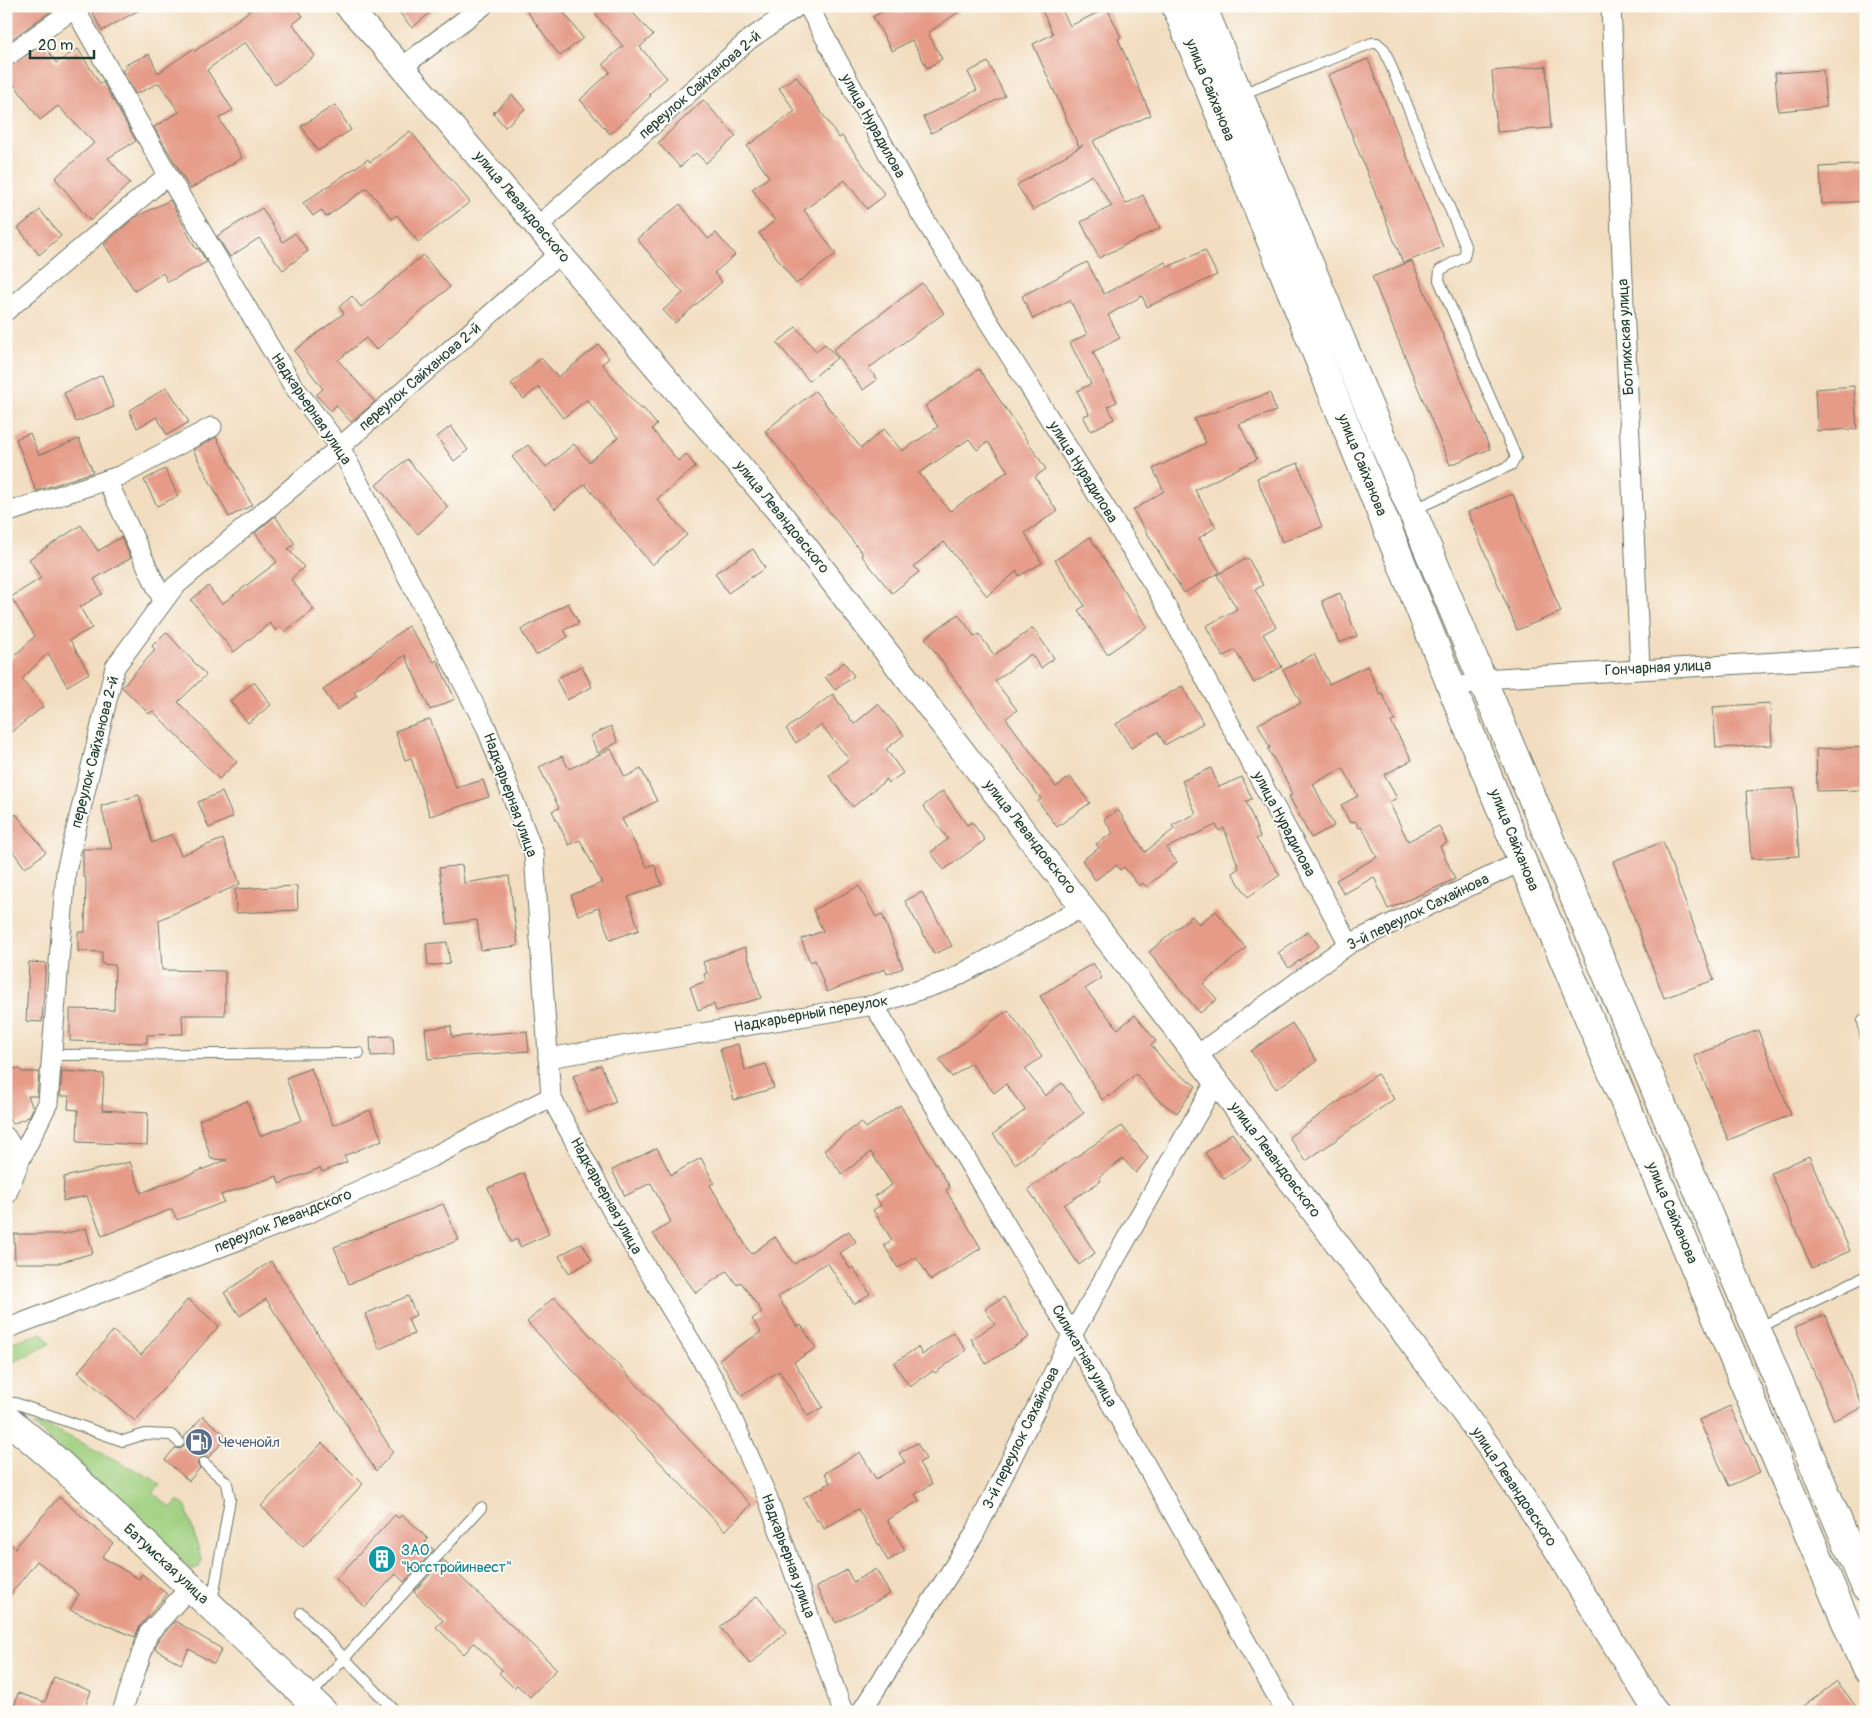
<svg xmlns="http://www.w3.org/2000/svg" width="1872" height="1718" font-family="Pangolin,sans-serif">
<rect width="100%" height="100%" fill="#fdfcf7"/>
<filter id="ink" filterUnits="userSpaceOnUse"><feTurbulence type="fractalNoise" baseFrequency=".02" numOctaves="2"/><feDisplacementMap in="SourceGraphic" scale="10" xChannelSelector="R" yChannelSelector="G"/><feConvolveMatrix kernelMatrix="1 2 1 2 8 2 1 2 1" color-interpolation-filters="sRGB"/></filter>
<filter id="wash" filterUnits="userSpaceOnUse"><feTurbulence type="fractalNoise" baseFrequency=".0096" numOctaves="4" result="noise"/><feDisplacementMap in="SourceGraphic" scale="20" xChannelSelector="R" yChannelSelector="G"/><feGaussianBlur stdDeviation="1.12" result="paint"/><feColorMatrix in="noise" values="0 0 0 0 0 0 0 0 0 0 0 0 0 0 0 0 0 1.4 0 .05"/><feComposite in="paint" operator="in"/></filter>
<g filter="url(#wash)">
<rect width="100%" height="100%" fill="#f2ddc0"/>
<g fill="#9ecf7e" stroke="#5e8659">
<path d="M42,1333L50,1344L6,1366V1344Z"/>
<path d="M34,1425L48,1426L153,1479L160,1485L153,1493L171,1508L178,1500L186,1507L202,1561L199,1567L191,1570Z"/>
</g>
<g id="blocks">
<g fill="#e59b88" fill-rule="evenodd">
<path d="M6,6H58L6,43Z"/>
<path d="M89,6H146L102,31Z"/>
<path d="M256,6H295L303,16L293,24L315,56L275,85L245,42L207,70L233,110L219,118L242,158L190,189L154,127L179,112L159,83L136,94L122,71L126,68L125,65L149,54L158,73L193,49L195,51Z"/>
<path d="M394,6H438L412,28Z"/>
<path d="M523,6H559L583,38L560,56Z"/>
<path d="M605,6H627L653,35L640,47L667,78L649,94L651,96L610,134L580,100L610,72L603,64L623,46L595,14Z"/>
<path d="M892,6H967L928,33L942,59L927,68L912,40L892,51L873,17Z"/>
<path d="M1040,6H1060L1070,26L1107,8L1121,37L1118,39L1151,115L1093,141L1126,204L1143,195L1160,228L1099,258L1081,222L1112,206L1092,175L1033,210L1017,185L1083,145L1079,147L1033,44L1053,34Z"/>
<path d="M44,44L56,63L78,49L100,84L103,82L136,141L108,158L130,183L90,221L55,178L94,143L58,106L40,120L6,73V68Z"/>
<path d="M1368,59L1443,247L1403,263L1328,75Z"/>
<path d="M988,62L1005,96L931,133L923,117L977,90L968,72Z"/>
<path d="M1546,66L1551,128L1497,132L1492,71Z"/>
<path d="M1823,70L1826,107L1778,111L1775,73Z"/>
<path d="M796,76L839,138L842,136L885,195L867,209L845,180L804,210L836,254L796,284L759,233L775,221L752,189L769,177L747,146L795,111L779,88Z"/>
<path d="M512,95L525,109L505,127L493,113Z"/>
<path d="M703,100L736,136L706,163L696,153L680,167L658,143Z"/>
<path d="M335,105L351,130L318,151L301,126Z"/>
<path d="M410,131L470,202L418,242L397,215L392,219L367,188L326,217L321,210L313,216L303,203L368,159L370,162Z"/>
<path d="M1866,164V201L1822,204L1820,167Z"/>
<path d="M170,200L196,249L198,248L207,262L168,282L163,273L135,291L104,244L134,218Z"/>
<path d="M680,204L708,239L716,233L735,255L714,273L722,282L675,323L663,310L683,293L637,239Z"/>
<path d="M262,208L283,242L295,233L308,251L283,270L259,238L230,257L217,236Z"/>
<path d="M40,210L61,236L39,255L18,228Z"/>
<path d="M1205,250L1217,275L1147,307L1142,296L1108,315L1120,338L1093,352L1117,402L1108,406L1114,419L1091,431L1083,416L1089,414L1077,391L1091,384L1070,343L1087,334L1070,300L1033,319L1022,296L1087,262L1104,294L1165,262L1168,267Z"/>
<path d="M423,255L450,287L376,350L366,338L338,360L375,402L351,422L336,405L331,411L316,395L323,389L294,351L344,313L339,307L352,296L361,307Z"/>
<path d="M1412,261L1490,449L1450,465L1372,277Z"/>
<path d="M922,283L944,313L869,368L877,380L863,390L833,350Z"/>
<path d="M796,327L816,351L825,344L837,358L809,381L777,343Z"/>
<path d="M599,345L609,358L602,364L641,410L643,408L657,425L652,429L678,461L686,454L696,467L657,499L687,535L652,565L585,484L555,509L512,457L528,445L546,467L574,444L589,462L618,438L587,400L563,418L539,387L524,399L511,384L541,358L558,377Z"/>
<path d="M979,369L1046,469L1035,477L1057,511L1025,533L1042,563L1019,576L1017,571L987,596L944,542L914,566L919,572L892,593L861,555L863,554L765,431L815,391L861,448L884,429L902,451L938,427L925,406ZM969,439L977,450L988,442L1008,471L950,511L919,473Z"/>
<path d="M102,375L114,407L76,422L64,393Z"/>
<path d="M1854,386L1857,429L1817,431L1815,389Z"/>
<path d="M167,387L189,422L167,435L157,417L137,428L129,411Z"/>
<path d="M1270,393L1276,411L1239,424L1257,459L1195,490L1216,527L1199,538L1220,572L1184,593L1133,510L1164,491L1153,469L1206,443L1194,419Z"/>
<path d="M451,426L468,450L454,461L437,437Z"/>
<path d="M30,433L39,455L79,439L93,472L36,491L16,439Z"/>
<path d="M216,437L252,505L229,517L193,450Z"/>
<path d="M407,459L448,507L418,534L376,485Z"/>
<path d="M1298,463L1322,527L1282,542L1257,478Z"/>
<path d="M165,469L178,496L157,506L144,480Z"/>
<path d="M1513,494L1561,612L1517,630L1468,512Z"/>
<path d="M275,516L295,544L288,549L304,567L291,579L314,610L284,632L280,626L275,630L270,623L234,652L191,600L208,586L222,604L277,562L255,533Z"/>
<path d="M81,525L98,551L121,537L131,558L94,579L102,594L80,607L92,628L70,640L89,673L67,686L48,653L22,679L43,707L6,736V658L9,661L35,636L11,597L41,578L29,559Z"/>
<path d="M1090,537L1147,627L1107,654L1078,610L1085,606L1055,560Z"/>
<path d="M753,549L765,568L728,593L715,573Z"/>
<path d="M1248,558L1263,585L1255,590L1276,627L1263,634L1282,667L1254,683L1235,650L1223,657L1206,626L1237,609L1217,575Z"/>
<path d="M1340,593L1357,636L1339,643L1322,601Z"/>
<path d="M568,603L579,623L564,630L568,637L536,655L521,630Z"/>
<path d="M958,614L975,637L979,634L994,655L1033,628L1054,658L1041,668L1031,654L995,681L1017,710L1006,718L1056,787L1070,777L1090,803L1057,827L1038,801L1041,799L925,638Z"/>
<path d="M408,626L434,662L437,660L455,699L430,710L405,655L354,692L357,696L337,710L323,690Z"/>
<path d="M166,632L206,675L178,702L237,762L219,779L153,711L149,714L122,687L155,650L152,646Z"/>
<path d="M1314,654L1329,684L1367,666L1380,694L1382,693L1395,720L1391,722L1412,760L1384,775L1397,798L1389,802L1393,810L1408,841L1439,826L1447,843L1440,846L1455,879L1388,909L1374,877L1344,894L1336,880L1377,857L1362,827L1359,828L1355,821L1350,823L1341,805L1358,796L1343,768L1313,784L1334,826L1311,838L1289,796L1292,795L1287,782L1268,749L1270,748L1258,724L1301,703L1283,670Z"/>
<path d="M844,662L854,676L835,690L825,677Z"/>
<path d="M582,666L592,687L567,700L556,679Z"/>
<path d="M254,682L271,705L248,723L230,701Z"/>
<path d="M1182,686L1203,723L1165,745L1158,732L1131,748L1116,724Z"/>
<path d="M833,694L854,724L878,704L904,735L886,749L903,773L889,783L887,779L853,807L829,776L849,759L821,725L796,743L786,729Z"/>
<path d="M1770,703L1772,745L1716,748L1713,707Z"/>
<path d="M430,719L456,788L483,780L489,797L430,816L411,758L405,760L395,731Z"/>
<path d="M611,726L618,742L598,753L590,736Z"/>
<path d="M1866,747V790L1817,791L1816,749Z"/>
<path d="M611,749L625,777L641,769L657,801L622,819L647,867L654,864L662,885L628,897L639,930L610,940L599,908L578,915L571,895L602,883L580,840L569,845L552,811L559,808L539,767L562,756L569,769Z"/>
<path d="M1211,768L1219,787L1242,777L1252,799L1246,801L1260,837L1256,839L1280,875L1248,897L1232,873L1239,868L1224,828L1219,831L1216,825L1166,848L1177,862L1146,887L1143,883L1139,886L1124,867L1120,870L1117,865L1095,880L1082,860L1099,848L1096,844L1113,833L1104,819L1118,810L1145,852L1174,829L1172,825L1196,814L1182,781Z"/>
<path d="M1794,788L1799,856L1751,859L1746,791Z"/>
<path d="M943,791L967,825L972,822L985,840L944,870L931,852L948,839L923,806Z"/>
<path d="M222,792L233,817L209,828L198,802Z"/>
<path d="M139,795L152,843L172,834L181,855L223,839L240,884L159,920L162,970L225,971V1015H182L183,1034L147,1035V1043L70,1041V1009L114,1010L115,965L102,964V952L78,951V932H85L86,877H83V849H112L101,806Z"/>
<path d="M16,814L46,852L25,868L6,842V822Z"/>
<path d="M1663,842L1714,980L1664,998L1613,861Z"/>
<path d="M462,865L464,883L509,876L518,946L481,950L477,920L447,924L439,868Z"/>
<path d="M297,886L298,910L236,913L235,889Z"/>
<path d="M859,886L876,917L882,914L903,968L887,974L885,969L827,992L815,960L810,962L801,939L823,931L813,910Z"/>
<path d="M922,892L952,946L934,954L905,901Z"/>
<path d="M1216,911L1246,948L1203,984L1217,999L1200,1013L1149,952L1192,916L1199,924Z"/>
<path d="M1308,931L1319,946L1289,968L1278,953Z"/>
<path d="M447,942L450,963L428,966L426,944Z"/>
<path d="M745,947L761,998L716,1011L714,1004L698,1010L690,987L706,981L704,974L707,973L703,962Z"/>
<path d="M29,962L46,963L42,1022L26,1021Z"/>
<path d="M1093,963L1102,978L1085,989L1118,1029L1135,1015L1156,1041L1151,1045L1169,1067L1196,1086L1177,1113L1158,1100L1136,1074L1109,1097L1108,1095L1102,1100L1040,996Z"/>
<path d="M1008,1010L1042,1057L1025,1069L1045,1096L1062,1083L1084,1113L1015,1164L993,1134L1025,1110L1006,1084L994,1093L971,1063L952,1077L939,1060Z"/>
<path d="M1292,1023L1317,1061L1276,1089L1251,1051Z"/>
<path d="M451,1026L452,1037L527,1031L529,1051L428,1059L425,1029Z"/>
<path d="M1758,1030L1791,1115L1728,1140L1694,1056Z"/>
<path d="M393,1036L394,1055L371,1056L370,1037Z"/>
<path d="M738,1044L745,1070L766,1064L774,1088L734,1100L720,1049Z"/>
<path d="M601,1065L616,1102L588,1113L573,1076Z"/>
<path d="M6,1068L20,1069L22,1072H39L37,1096H28L33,1108L29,1117L12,1124L6,1114Z"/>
<path d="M311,1068L333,1125L370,1110L382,1140L344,1156L347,1162L322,1172L320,1168L279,1184L277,1176L221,1195L224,1202L177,1220L172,1209L102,1236L87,1196L63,1201L64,1177L130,1162L141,1193L227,1160L211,1159L199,1120L247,1101L260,1136L302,1120L286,1078Z"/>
<path d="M62,1071L104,1074L102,1110L148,1113L147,1145L77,1142L78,1110L68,1109L69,1096H60Z"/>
<path d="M1377,1074L1394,1099L1306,1161L1289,1137Z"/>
<path d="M900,1105L950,1187L946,1190L981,1248L931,1280L916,1257L898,1268L884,1245L892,1240L873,1210L881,1205L875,1196L892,1185L871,1152L842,1174L824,1150L861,1122L866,1128Z"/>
<path d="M1122,1126L1148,1158L1136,1173L1123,1159L1099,1177L1101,1181L1064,1205L1095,1253L1079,1265L1028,1189Z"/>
<path d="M1232,1133L1251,1160L1224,1179L1205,1153Z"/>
<path d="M657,1148L671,1175L701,1158L714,1183L710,1185L751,1254L775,1237L794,1264L849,1231L856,1242L840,1253L850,1269L853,1267L870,1294L854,1304L827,1262L778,1297L797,1327L801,1325L816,1348L794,1362L823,1407L808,1416L779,1371L742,1396L719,1359L761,1332L752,1319L762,1312L741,1282L737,1285L727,1271L696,1293L653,1234L671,1222L651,1183L625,1196L612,1170Z"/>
<path d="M1809,1156L1850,1251L1812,1268L1771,1173Z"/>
<path d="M524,1173L549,1234L520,1247L517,1239L511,1242L488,1188Z"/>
<path d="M443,1204L459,1240L349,1284L334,1247Z"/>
<path d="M86,1228L93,1253L58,1263H15L14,1234H64Z"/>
<path d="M582,1243L592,1260L569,1273L559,1256Z"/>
<path d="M271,1261L393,1452L376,1471L266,1299L240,1316L224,1293Z"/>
<path d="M408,1296L416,1315L408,1319L414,1334L379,1349L365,1314Z"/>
<path d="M554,1297L751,1505L725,1531L527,1322Z"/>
<path d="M1004,1297L1029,1337L986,1364L971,1339L995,1324L985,1309Z"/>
<path d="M188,1299L219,1326L135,1421L78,1372L113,1331L141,1355Z"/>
<path d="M1825,1315L1863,1408L1834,1420L1795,1327Z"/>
<path d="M953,1332L966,1350L935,1373L933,1371L910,1387L894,1363L918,1347L922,1355Z"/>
<path d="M1730,1406L1760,1472L1729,1486L1699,1420Z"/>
<path d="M203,1416L227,1437L208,1458L202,1456L199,1459L197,1465L200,1468L189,1481L165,1460L175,1448L181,1449L184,1446V1437Z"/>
<path d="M322,1443L363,1484L303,1547L261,1506Z"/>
<path d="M917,1443L926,1459L919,1463L932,1484L915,1494L919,1501L887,1520L905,1550L888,1561L858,1509L824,1529L819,1520L817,1521L803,1498L830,1483L825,1473L860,1452L876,1479L905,1462L899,1453Z"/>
<path d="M59,1497L113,1543L102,1557L139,1579L142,1574L167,1594L140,1626L135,1637L70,1610L79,1594L37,1561L6,1600V1540L15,1548Z"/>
<path d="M395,1515L398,1518L403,1515L428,1539L425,1542L434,1550L404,1582L396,1574L365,1607L336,1579Z"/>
<path d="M443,1560L557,1669L530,1697L517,1685L514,1688L499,1673L502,1670L474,1643L464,1654L436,1627L443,1620L414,1592Z"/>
<path d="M876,1569L890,1594L836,1623L816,1587L847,1570L853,1582Z"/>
<path d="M757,1596L787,1632L750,1664L720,1627Z"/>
<path d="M175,1621L222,1649L214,1664L189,1649L181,1664L155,1649L158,1640Z"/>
<path d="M54,1677L91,1691L83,1712H13L18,1693L45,1702Z"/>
<path d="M1837,1681L1860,1712H1796Z"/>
</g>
</g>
</g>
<g filter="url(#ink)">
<use href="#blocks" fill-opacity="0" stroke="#697565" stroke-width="1"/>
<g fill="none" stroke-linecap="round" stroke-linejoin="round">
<defs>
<g id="service">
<path d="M1239,95L1372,43H1377L1384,49L1466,248L1464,257L1440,270L1439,280L1516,457L1511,465L1413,510"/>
<path d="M1866,1020H1863L1866,1041"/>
<path d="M52,1055L359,1053"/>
<path d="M1758,1328L1866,1276"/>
<path d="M6,1403H15L123,1441L145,1434L171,1435L179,1442"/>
<path d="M204,1463L227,1483L230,1499L212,1603"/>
<path d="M301,1613L396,1712"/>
<path d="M309,1697L481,1508"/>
</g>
<g id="minor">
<path d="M808,6L921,214L1159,593L1349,944"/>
<path d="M1611,6L1640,668"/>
<path d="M75,9L168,175L292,384L340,447L486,727L534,854L551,1097L611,1209L717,1385L767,1496L843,1712"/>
<path d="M6,57L78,6"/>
<path d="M402,67L483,6"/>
<path d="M538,226L750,39L798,6"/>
<path d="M6,311L168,175"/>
<path d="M107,480L163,601"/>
<path d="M6,513L122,475L212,427"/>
<path d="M1453,690L1482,679L1866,657"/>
<path d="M874,1005L1072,1335L1286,1712"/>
<path d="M1196,1056L1349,944L1522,861"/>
<path d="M548,1058L874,1005L950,980L1083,907"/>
<path d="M6,1137L20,1160"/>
<path d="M6,1196L20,1160L48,1103L66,871L115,667L174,587L340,447L560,253"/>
<path d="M6,1329L307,1214L432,1157L551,1097"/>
<path d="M122,1712L148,1634L191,1586"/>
<path d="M861,1712L974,1535L1072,1335L1216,1081"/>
</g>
<path id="tertiary" d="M347,6L402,67L779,512L1216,1081L1489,1447L1538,1520L1656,1712"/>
<path id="secondary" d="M6,1418L59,1463L323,1712"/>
<g id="primary">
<path d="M1176,6L1522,861L1866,1669"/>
<path d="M1202,6L1482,679L1866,1588"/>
</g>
</defs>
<use href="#service" stroke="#697565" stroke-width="12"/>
<use href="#minor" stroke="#697565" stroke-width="21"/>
<use href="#tertiary" stroke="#697565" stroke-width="26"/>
<use href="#secondary" stroke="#697565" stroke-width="30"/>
<use href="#primary" stroke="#697565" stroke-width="30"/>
<use href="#service" stroke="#fff" stroke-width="10"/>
<use href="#minor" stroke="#fff" stroke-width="19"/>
<use href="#tertiary" stroke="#fff" stroke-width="24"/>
<use href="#secondary" stroke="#fff" stroke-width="28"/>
<use href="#primary" stroke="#fff" stroke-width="28"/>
</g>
</g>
<defs>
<symbol id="fuel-disc" viewBox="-11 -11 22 22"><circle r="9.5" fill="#5c6f8a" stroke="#fdfcf7"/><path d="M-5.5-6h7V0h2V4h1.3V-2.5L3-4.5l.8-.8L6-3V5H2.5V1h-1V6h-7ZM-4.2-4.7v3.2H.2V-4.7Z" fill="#fff"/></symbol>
<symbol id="building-disc" viewBox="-11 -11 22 22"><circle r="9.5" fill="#0f9aa8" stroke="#fdfcf7"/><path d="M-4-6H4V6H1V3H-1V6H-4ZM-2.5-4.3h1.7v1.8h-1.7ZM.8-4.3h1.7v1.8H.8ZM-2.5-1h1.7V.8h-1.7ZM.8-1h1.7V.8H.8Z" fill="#fff"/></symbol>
</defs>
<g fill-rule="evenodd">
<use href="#fuel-disc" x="183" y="1426" width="32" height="32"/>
<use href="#building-disc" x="366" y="1543" width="32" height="32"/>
</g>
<g text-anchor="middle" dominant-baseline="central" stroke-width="4" stroke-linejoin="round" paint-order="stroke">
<g font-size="15" fill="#1f3d34" stroke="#fdfcf7">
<text transform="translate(700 85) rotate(-41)">переулок Сайханова 2-й</text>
<text transform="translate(1210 90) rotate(68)">улица Сайханова</text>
<text transform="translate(873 126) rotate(61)">улица Нурадилова</text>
<text transform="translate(522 207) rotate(50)">улица Левандовского</text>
<text transform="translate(1626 337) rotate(-93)">Ботлихская улица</text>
<text transform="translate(420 377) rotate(-41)">переулок Сайханова 2-й</text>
<text transform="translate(311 409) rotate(56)">Надкарьерная улица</text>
<text transform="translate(1362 465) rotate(68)">улица Сайханова</text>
<text transform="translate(1083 472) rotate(58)">улица Нурадилова</text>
<text transform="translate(782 517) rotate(51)">улица Левандовского</text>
<text transform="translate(1658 668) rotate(-3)">Гончарная улица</text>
<text transform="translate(95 752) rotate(-76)">переулок Сайханова 2-й</text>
<text transform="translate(510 795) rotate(70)">Надкарьерная улица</text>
<text transform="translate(1284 824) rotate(62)">улица Нурадилова</text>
<text transform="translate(1030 837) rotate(52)">улица Левандовского</text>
<text transform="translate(1514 840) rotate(68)">улица Сайханова</text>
<text transform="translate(1418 912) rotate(-26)">3-й переулок Сахайнова</text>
<text transform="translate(811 1014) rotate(-10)">Надкарьерный переулок</text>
<text transform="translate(1275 1160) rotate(53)">улица Левандовского</text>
<text transform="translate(606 1196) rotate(61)">Надкарьерная улица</text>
<text transform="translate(1672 1213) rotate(67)">улица Сайханова</text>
<text transform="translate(283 1221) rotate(-22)">переулок Левандского</text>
<text transform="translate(1084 1356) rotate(60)">Силикатная улица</text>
<text transform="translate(1021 1438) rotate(-64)">3-й переулок Сахайнова</text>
<text transform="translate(1514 1487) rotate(56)">улица Левандовского</text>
<text transform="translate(788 1556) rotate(70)">Надкарьерная улица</text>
<text transform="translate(166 1564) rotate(43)">Батумская улица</text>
</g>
<g font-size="15" fill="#4e5e75" stroke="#fdfcf7" text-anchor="start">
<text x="218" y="1442">Чеченойл</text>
</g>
<g font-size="15" fill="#0d838f" stroke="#fdfcf7" text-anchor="start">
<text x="401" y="1550">ЗАО<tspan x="401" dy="17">"Югстройинвест"</tspan></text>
</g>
</g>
<rect width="1872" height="1718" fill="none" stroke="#fdfcf7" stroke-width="25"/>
<path d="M30 50v8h64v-8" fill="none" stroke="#1f3d34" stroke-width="2.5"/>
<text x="38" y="50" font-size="15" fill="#1f3d34" stroke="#fdfcf7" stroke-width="4" paint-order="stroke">20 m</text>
</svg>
